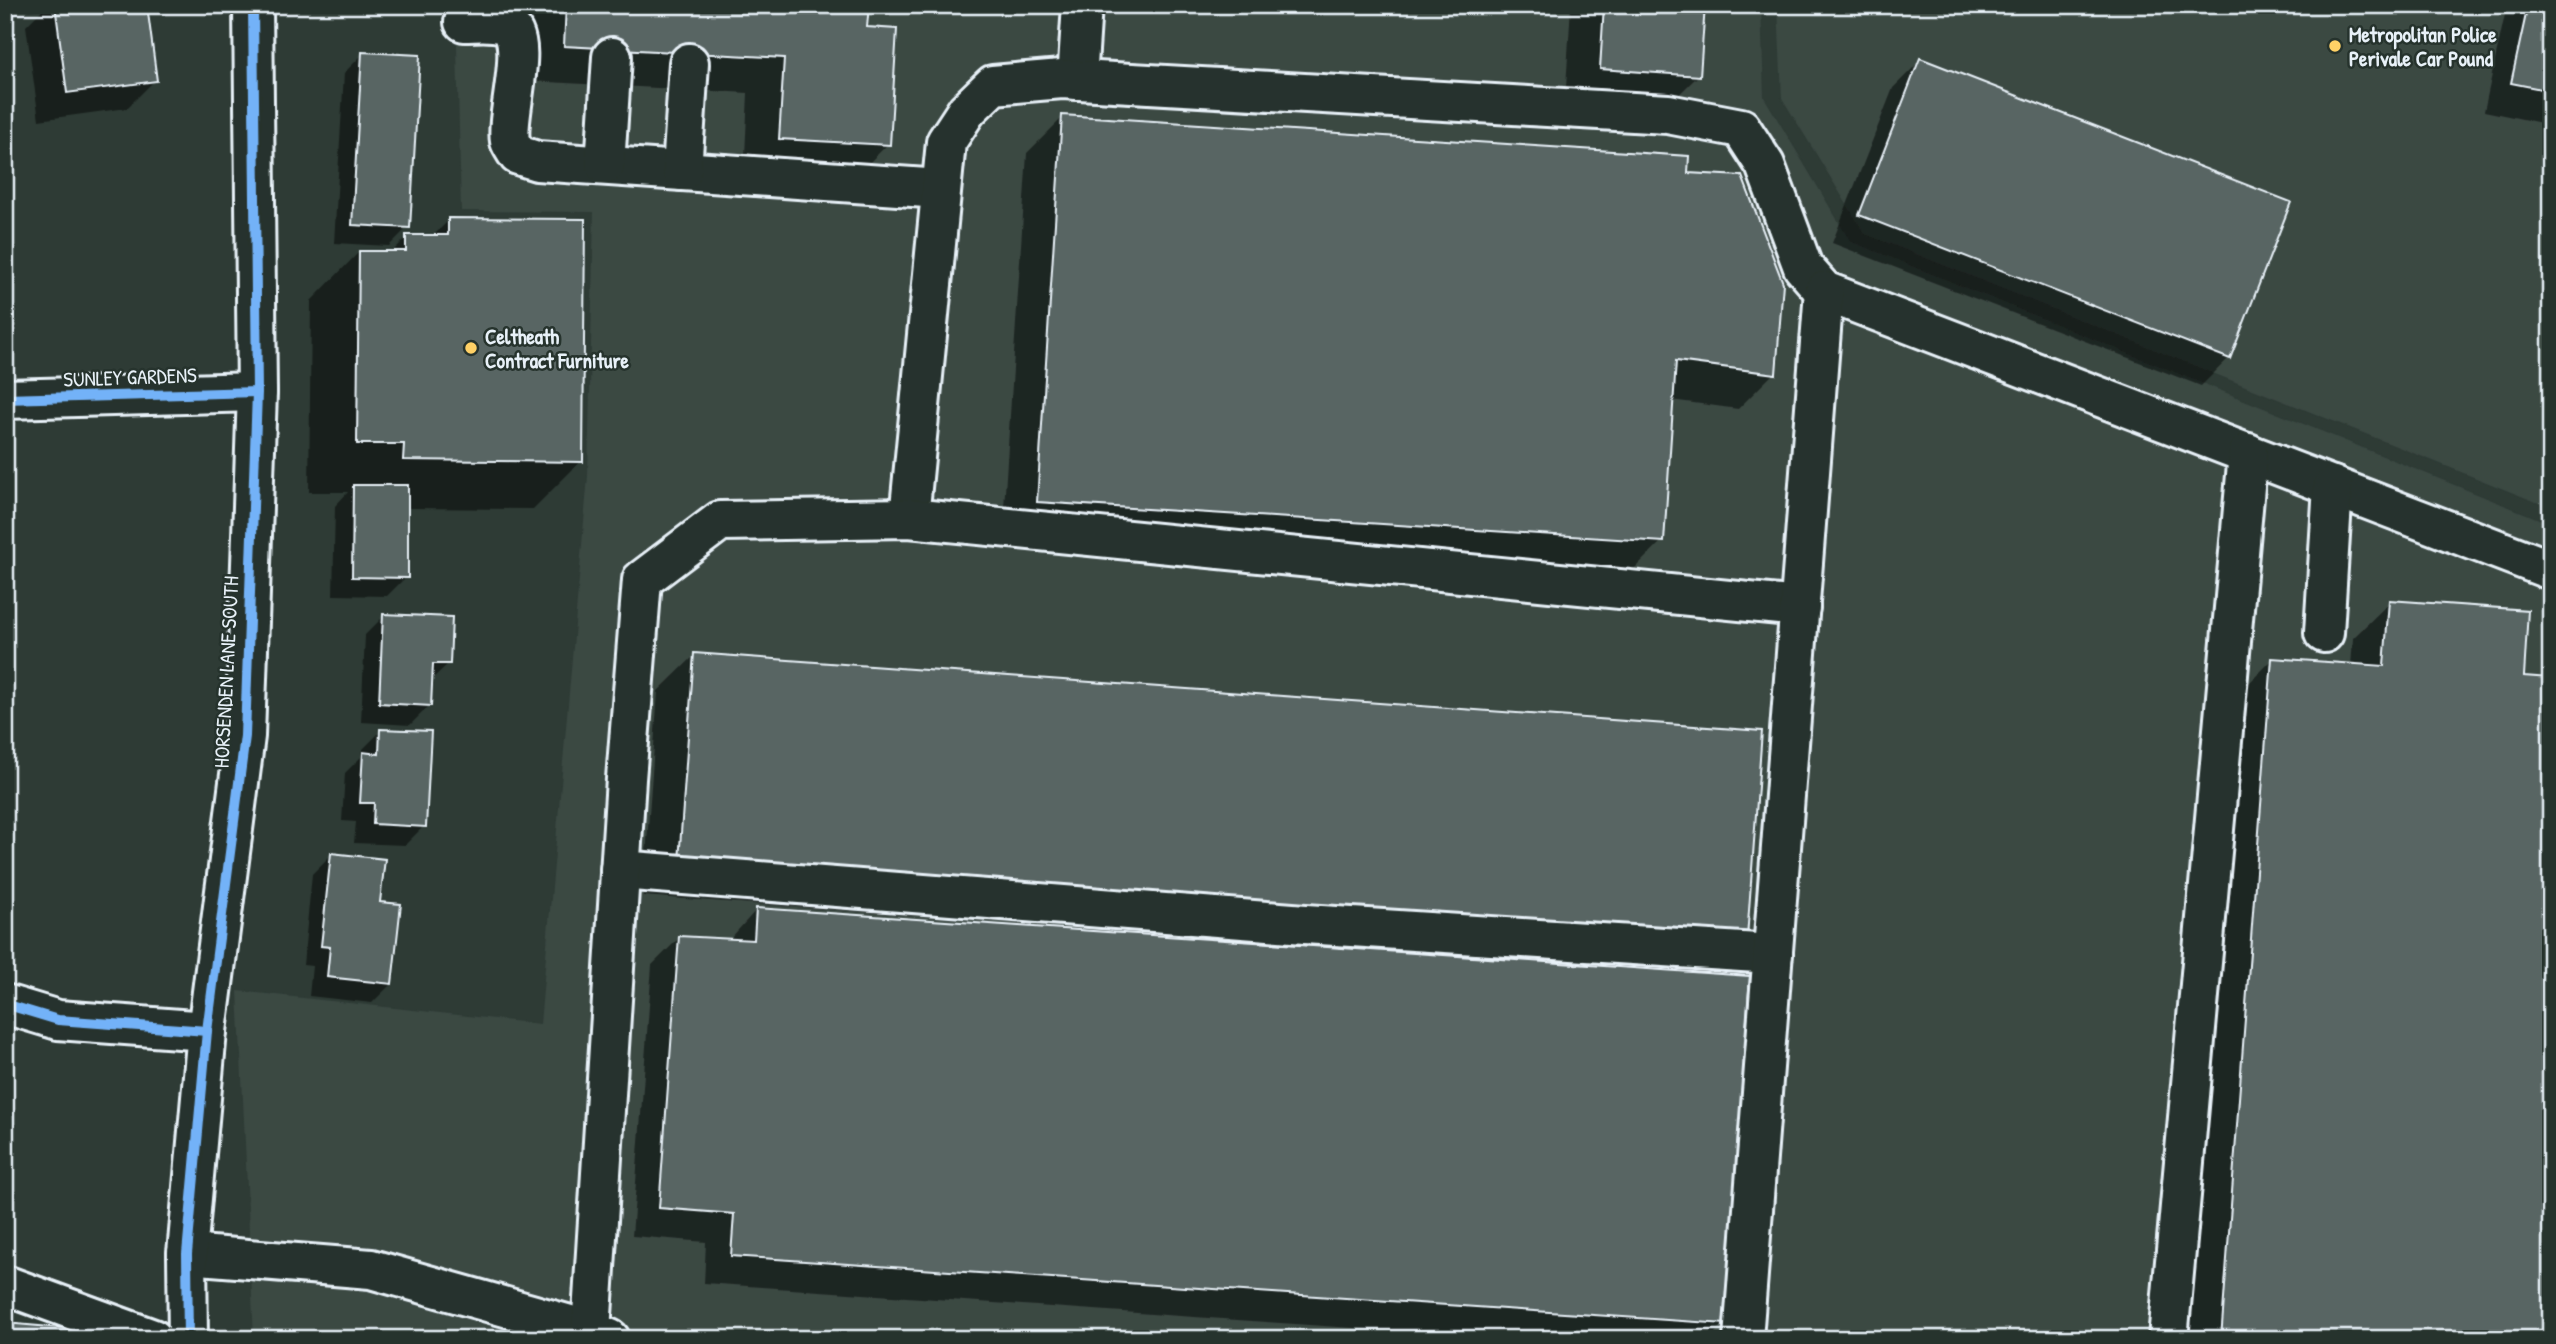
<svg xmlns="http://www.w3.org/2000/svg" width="2556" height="1344" font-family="'Patrick Hand',sans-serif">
<rect width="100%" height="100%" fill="#2e3b35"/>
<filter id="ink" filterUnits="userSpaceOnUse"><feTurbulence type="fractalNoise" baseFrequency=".0143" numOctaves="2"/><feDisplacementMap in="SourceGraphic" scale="14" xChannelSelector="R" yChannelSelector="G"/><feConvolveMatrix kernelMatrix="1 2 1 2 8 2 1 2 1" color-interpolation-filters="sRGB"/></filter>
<g filter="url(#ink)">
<g fill="#3b4843">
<path d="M456,5H1761L1764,97L1850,241L2551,524V1339H254L238,991L540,1024L588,476L594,212L461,211Z"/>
<path d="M1778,5H2551V508L1865,234L1782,98Z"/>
</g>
<g fill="#0007">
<path d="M29,5H145L155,80L127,108L39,120L26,26L44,8L29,10Z"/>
<path d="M533,5H867L865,29L888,144L852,180L744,175L748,93L529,81Z"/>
<path d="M1571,5H1703L1699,75L1662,111L1565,104Z"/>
<path d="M2507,5H2551V125L2484,111Z"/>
<path d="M363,54L408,227L389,246L334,243L344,73Z"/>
<path d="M1921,60L2229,358L2201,386L1832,243L1893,88Z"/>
<path d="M1063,117L1686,175L1774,373L1738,409L1671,400L1662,541L1626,577L1002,538L1027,153Z"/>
<path d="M449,220L581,461L533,509L406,508V577L387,596L333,595L335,506L348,492H309L311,301L359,252L391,253L407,237H432Z"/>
<path d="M2390,602L2522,677L2551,1339H2188L2236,696L2272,660L2351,666L2353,638Z"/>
<path d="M384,616L448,664L430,681L429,706L410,725L361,722L365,635Z"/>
<path d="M695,655L1745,938L1708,975L1725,1323L1709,1339H1512L704,1283L706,1242L632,1236L652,965L680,937L729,940L757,909L1152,937L1153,933L643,896L658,691Z"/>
<path d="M381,731L424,826L405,845L354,843L356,822L342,821L345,773L361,757L362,750Z"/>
<path d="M331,855L379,904L391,984L372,1003L309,996L312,966L303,965L312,874Z"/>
</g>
<g fill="#596563" stroke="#e8f1f8" stroke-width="2">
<path d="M55,5H147L157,81L67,93Z"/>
<path d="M566,5H869L867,27L897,29L890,145L779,139L784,58L564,46Z"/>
<path d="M1604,5H1705L1700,76L1600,69Z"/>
<path d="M2528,5H2551V91L2511,83Z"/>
<path d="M362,52L420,55L410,228L352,225Z"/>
<path d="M1920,58L2291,202L2230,359L1859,215Z"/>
<path d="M1062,115L1689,156L1688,173L1742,176L1783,283L1776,374L1676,361L1664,542L1037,502Z"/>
<path d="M448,218L585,219L583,462L403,460L404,444H357L359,251H406V235H448Z"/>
<path d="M353,485H408V578L352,577Z"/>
<path d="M2389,600L2528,610L2524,676L2551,678V1339H2221L2272,658L2384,666Z"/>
<path d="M383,614L452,617L450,664H433L431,706L379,703Z"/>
<path d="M694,653L1762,731L1747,938L679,861Z"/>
<path d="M380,729L431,731L426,827L373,824L374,803H360L363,752L379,754Z"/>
<path d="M331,853L385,859L380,902L401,904L392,984L327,977L330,947L321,946Z"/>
<path d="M756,908L1750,976L1726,1324L731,1256L734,1214L659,1208L679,936L754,940Z"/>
<path d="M5,1323L106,1332V1339H5Z"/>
</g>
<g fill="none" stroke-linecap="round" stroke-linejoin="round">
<defs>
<g id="minor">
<path d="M464,22C478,22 495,19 507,26C531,39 505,115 510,141C511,145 515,150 518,155L537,161L941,189"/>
<path d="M1077,80L1082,5"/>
<path d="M605,165L612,57"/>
<path d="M682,171L689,63"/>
<path d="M5,399L257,392"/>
<path d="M909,518L946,142L967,110L993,85L1062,79L1668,114L1741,128L1765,165L1803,267L1824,291L2551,570"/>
<path d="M2324,633L2333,486"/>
<path d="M620,870L1305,924L1773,954"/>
<path d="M5,1004L58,1020L207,1031"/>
<path d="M187,1254L371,1269L591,1331L610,1339"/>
<path d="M5,1285L153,1339"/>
<path d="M591,1331L626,779L642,580L720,521L909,518L1800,607"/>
<path d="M188,1339L187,1254L207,1031L245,736L257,392L253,5"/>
<path d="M1743,1339L1824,291"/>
<path d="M2168,1339L2248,453"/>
</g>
</defs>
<use href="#minor" stroke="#e8f1f8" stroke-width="44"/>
<use href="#minor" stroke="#26332d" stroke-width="38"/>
<path stroke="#4fb1f8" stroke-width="9" stroke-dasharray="18 9" stroke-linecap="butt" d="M5,435L7,399"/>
<defs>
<g id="cycleway">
<path d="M5,399L257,392"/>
<path d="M5,1004L58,1020L207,1031"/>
<path d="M188,1339L187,1254L207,1031L245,736L257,392L253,5"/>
</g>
</defs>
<use href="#cycleway" stroke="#26332d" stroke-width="15"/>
<use href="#cycleway" stroke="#73b2f8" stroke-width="10"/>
</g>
</g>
<g fill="#ffd166" stroke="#26332d" stroke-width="2.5">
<circle cx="2335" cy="46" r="7"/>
<circle cx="471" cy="348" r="7"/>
</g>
<g text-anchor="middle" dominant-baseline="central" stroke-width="5" stroke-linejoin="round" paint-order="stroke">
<g font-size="21" font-weight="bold" fill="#e8f1f8" stroke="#26332d" text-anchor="start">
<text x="2349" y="34">Metropolitan Police<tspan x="2349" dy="24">Perivale Car Pound</tspan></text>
<text x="485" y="336">Celtheath<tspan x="485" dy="24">Contract Furniture</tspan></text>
</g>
<g font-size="21" fill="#e8f1f8" stroke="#26332d">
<text transform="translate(130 377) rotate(-2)">SUNLEY GARDENS</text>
<text transform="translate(226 672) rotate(-87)">HORSENDEN LANE SOUTH</text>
</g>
</g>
<rect width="2556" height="1344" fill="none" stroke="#26332d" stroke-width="28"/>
<rect x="14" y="14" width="2528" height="1316" fill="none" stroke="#e8f1f8" stroke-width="2.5" filter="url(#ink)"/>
</svg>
